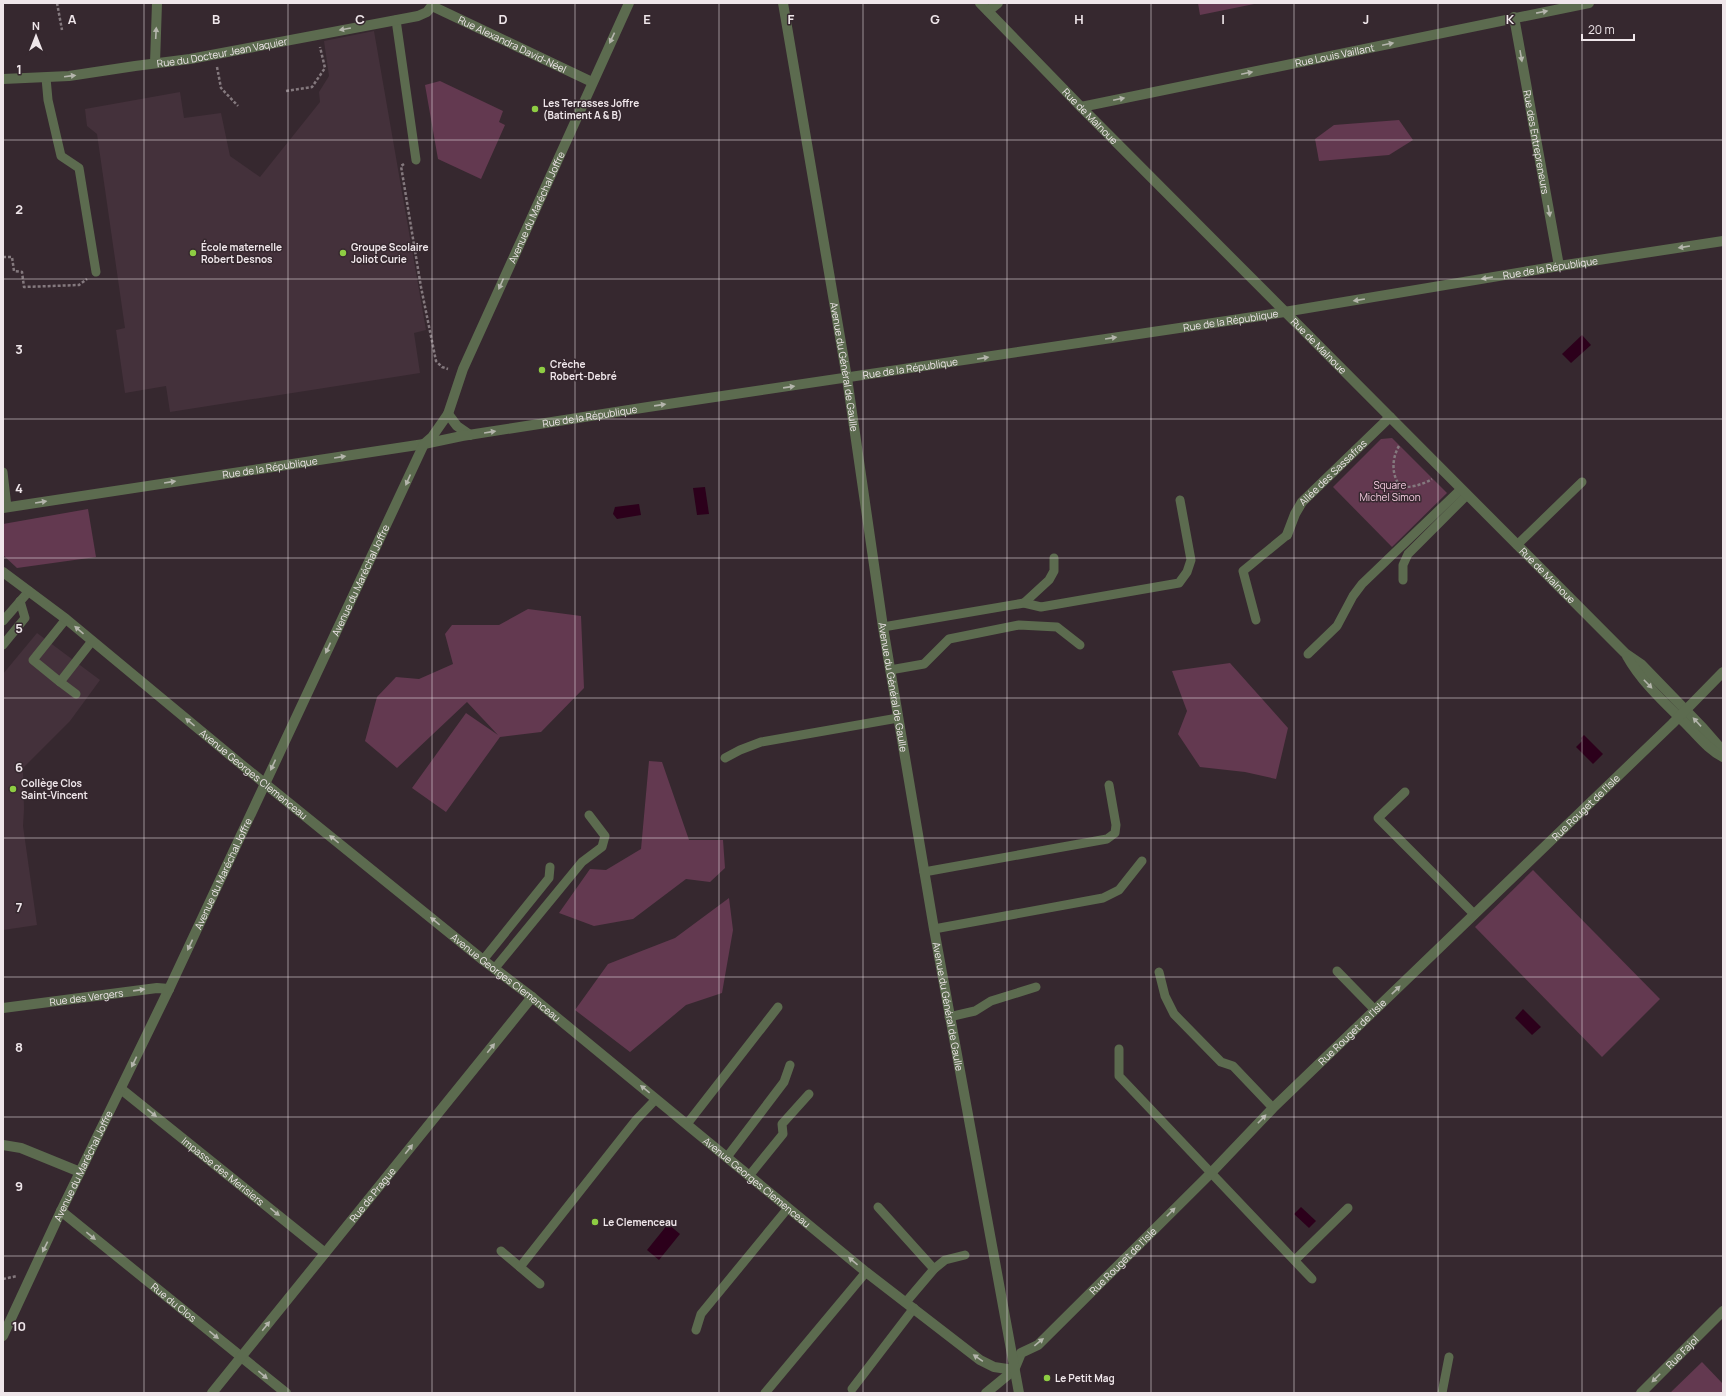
<svg xmlns="http://www.w3.org/2000/svg" width="1726" height="1396" font-family="Manrope,sans-serif">
<rect width="100%" height="100%" fill="#36282f"/>
<g fill="#44313b">
<path d="M374,31L426,330L414,333L420,373L170,412L166,386L125,393L116,330L125,328L97,134L87,126L85,109L180,92L184,118L221,113L230,156L260,177L320,102L319,92L329,76L324,41Z"/>
<path d="M37,633L100,680L70,721L23,768L24,809L23,826L37,925L3,930V674Z"/>
</g>
<g fill="#633950">
<path d="M1198,3H1259L1200,15Z"/>
<path d="M440,81L503,111L499,122L505,125L481,179L438,159L425,85Z"/>
<path d="M1399,120L1413,140L1389,155L1319,161L1315,139L1334,125Z"/>
<path d="M1392,438L1447,493L1392,547L1333,487L1381,439Z"/>
<path d="M88,509L96,557L17,568L3,555V524Z"/>
<path d="M528,609L581,616L584,688L541,732L500,737L446,812L412,788L466,713L498,735L467,702L397,768L365,741L377,697L396,677L419,679L453,664L445,634L452,625H499Z"/>
<path d="M1230,663L1288,728L1276,779L1245,772L1200,767L1178,734L1187,711L1172,671Z"/>
<path d="M649,761L662,762L689,840H723L725,868L710,882L686,879L633,919L594,926L559,913L590,869L606,870L641,849Z"/>
<path d="M1533,870L1660,999L1602,1057L1475,927Z"/>
<path d="M729,898L733,930L722,993L686,1005L630,1052L575,1010L608,964L675,938Z"/>
<path d="M1702,1362L1723,1384V1393H1670Z"/>
</g>
<g fill="#2c001b">
<path d="M1582,335L1591,345L1571,363L1562,354Z"/>
<path d="M705,487L709,514L697,515L693,488Z"/>
<path d="M639,504L641,515L617,519L613,514L615,507Z"/>
<path d="M1584,735L1603,754L1593,764L1576,747L1582,741L1581,738Z"/>
<path d="M1523,1009L1541,1027L1532,1035L1515,1018Z"/>
<path d="M1301,1207L1316,1221L1309,1228L1294,1214Z"/>
<path d="M668,1224L680,1234L659,1260L647,1250Z"/>
</g>
<g fill="none" stroke-linecap="round" stroke-linejoin="round">
<g stroke="#84797e" stroke-width="2.5" stroke-dasharray="3 2" stroke-linecap="butt">
<path d="M57,3L62,30"/>
<path d="M217,67L221,88L238,106"/>
<path d="M286,91L312,87L325,68L320,47"/>
<path d="M404,164L401,166L421,287L436,361L442,367L448,369"/>
<path d="M3,257H12L14,271L22,272L24,287L79,285L87,279"/>
<path d="M1399,446C1392,458 1391,474 1400,486C1409,489 1424,484 1432,479"/>
<path d="M3,1279L17,1276"/>
</g>
<g stroke="#5c6b4f" stroke-width="9">
<path d="M396,20L416,160"/>
<path d="M46,78L48,100L61,156L79,168L96,272"/>
<path d="M3,472L7,507"/>
<path d="M1517,545L1582,482"/>
<path d="M1403,580V565L1408,554L1467,495"/>
<path d="M1024,603L1049,580L1054,571V558"/>
<path d="M66,619L33,660L60,682L76,694"/>
<path d="M1256,620L1243,571L1287,535"/>
<path d="M3,621L29,591"/>
<path d="M883,627L1024,603L1041,607L1179,583L1187,572L1191,560L1180,500"/>
<path d="M3,645L25,618L20,601"/>
<path d="M1308,654L1337,626L1353,596L1362,584L1461,489"/>
<path d="M890,670L924,664L949,639L1019,625L1057,627L1080,645"/>
<path d="M60,682L92,641"/>
<path d="M725,758L740,750L761,742L898,718"/>
<path d="M1405,792L1378,818L1474,914"/>
<path d="M924,872L1107,839L1115,833L1116,825L1109,785"/>
<path d="M934,929L1103,898L1119,890L1142,861"/>
<path d="M483,960L549,878L550,867"/>
<path d="M495,968L582,862L602,847L605,836L589,815"/>
<path d="M1337,971L1375,1010"/>
<path d="M1159,972L1165,996L1174,1014L1221,1062L1233,1066L1273,1108"/>
<path d="M949,1017L975,1011L991,1001L1036,987"/>
<path d="M1119,1049V1076L1312,1279"/>
<path d="M687,1124L778,1007"/>
<path d="M727,1157L784,1082L790,1065"/>
<path d="M749,1176L783,1134L782,1124L809,1094"/>
<path d="M878,1207L934,1269"/>
<path d="M501,1251L540,1284"/>
<path d="M1295,1260L1348,1208"/>
<path d="M520,1267L636,1120L656,1099"/>
<path d="M906,1302L934,1269L945,1260L965,1255"/>
<path d="M696,1330L701,1314L788,1208"/>
<path d="M852,1389L914,1308"/>
<path d="M765,1393L866,1272"/>
<path d="M1442,1393L1449,1357"/>
</g>
<g stroke="#5c6b4f" stroke-width="10">
<path id="s1" d="M980,3L1081,107L1625,653L1641,664L1703,728L1723,751"/>
<path id="s2" d="M432,6L592,82"/>
<path d="M988,11L998,3"/>
<path id="s3" d="M1514,17L1559,266"/>
<path d="M155,63L157,3"/>
<path id="s4" d="M3,79L69,76L135,66L190,59L418,16L427,12L434,3"/>
<path id="s5" d="M1081,107L1589,3"/>
<path d="M448,414L457,426L470,435"/>
<path id="s6" d="M3,508L424,444L462,436L648,407L1260,316L1559,266L1723,241"/>
<path id="s7" d="M1287,535L1295,514L1302,502L1390,417"/>
<path id="s8" d="M3,572L66,619L242,765L483,960L532,997L866,1272L980,1360L994,1367L1014,1370"/>
<path d="M1627,656C1642,683 1667,705 1688,726C1699,737 1709,750 1723,757"/>
<path id="s9" d="M3,1008L157,988L169,989"/>
<path id="s10" d="M121,1089L325,1253"/>
<path d="M3,1145L21,1148L80,1172"/>
<path id="s11" d="M61,1211L286,1393"/>
<path id="s12" d="M3,1336L61,1211L169,989L424,444L432,437L448,414L463,369L629,3"/>
<path id="s13" d="M212,1393L532,997"/>
<path id="s14" d="M986,1393L1014,1370L1021,1353L1038,1345L1211,1173L1273,1108L1672,724L1723,672"/>
<path id="s15" d="M1641,1393L1723,1311"/>
</g>
<path stroke="#5c6b4f" stroke-width="10" id="s16" d="M783,3L847,378L883,627L934,929L1019,1393"/>
</g>
<defs><path id="oneway-solid" d="M-6-.8H1V-3.2L6.5 0L1 3.2V.8H-6Z"/></defs>
<g fill="#b4b5ac">
<use href="#oneway-solid" transform="translate(1542 12) rotate(-11)"/>
<use href="#oneway-solid" transform="translate(345 29) rotate(170)"/>
<use href="#oneway-solid" transform="translate(156 33) rotate(-87)"/>
<use href="#oneway-solid" transform="translate(612 38) rotate(115)"/>
<use href="#oneway-solid" transform="translate(1388 44) rotate(-12)"/>
<use href="#oneway-solid" transform="translate(1521 56) rotate(80)"/>
<use href="#oneway-solid" transform="translate(1247 73) rotate(-12)"/>
<use href="#oneway-solid" transform="translate(70 76) rotate(-7)"/>
<use href="#oneway-solid" transform="translate(1119 99) rotate(-12)"/>
<use href="#oneway-solid" transform="translate(1549 211) rotate(80)"/>
<use href="#oneway-solid" transform="translate(1684 247) rotate(171)"/>
<use href="#oneway-solid" transform="translate(1487 278) rotate(171)"/>
<use href="#oneway-solid" transform="translate(501 284) rotate(114)"/>
<use href="#oneway-solid" transform="translate(1359 300) rotate(171)"/>
<use href="#oneway-solid" transform="translate(1111 338) rotate(-9)"/>
<use href="#oneway-solid" transform="translate(983 358) rotate(-9)"/>
<use href="#oneway-solid" transform="translate(789 387) rotate(-8)"/>
<use href="#oneway-solid" transform="translate(660 405) rotate(-8)"/>
<use href="#oneway-solid" transform="translate(490 432) rotate(-9)"/>
<use href="#oneway-solid" transform="translate(340 457) rotate(-9)"/>
<use href="#oneway-solid" transform="translate(408 480) rotate(114)"/>
<use href="#oneway-solid" transform="translate(170 482) rotate(-9)"/>
<use href="#oneway-solid" transform="translate(41 502) rotate(-9)"/>
<use href="#oneway-solid" transform="translate(79 630) rotate(-139)"/>
<use href="#oneway-solid" transform="translate(328 648) rotate(115)"/>
<use href="#oneway-solid" transform="translate(1648 684) rotate(46)"/>
<use href="#oneway-solid" transform="translate(190 722) rotate(-140)"/>
<use href="#oneway-solid" transform="translate(1697 722) rotate(-133)"/>
<use href="#oneway-solid" transform="translate(273 765) rotate(115)"/>
<use href="#oneway-solid" transform="translate(334 839) rotate(-141)"/>
<use href="#oneway-solid" transform="translate(435 921) rotate(-141)"/>
<use href="#oneway-solid" transform="translate(190 945) rotate(115)"/>
<use href="#oneway-solid" transform="translate(139 990) rotate(-8)"/>
<use href="#oneway-solid" transform="translate(1396 990) rotate(-44)"/>
<use href="#oneway-solid" transform="translate(491 1048) rotate(-51)"/>
<use href="#oneway-solid" transform="translate(134 1062) rotate(116)"/>
<use href="#oneway-solid" transform="translate(645 1089) rotate(-141)"/>
<use href="#oneway-solid" transform="translate(152 1113) rotate(39)"/>
<use href="#oneway-solid" transform="translate(1262 1119) rotate(-46)"/>
<use href="#oneway-solid" transform="translate(409 1149) rotate(-51)"/>
<use href="#oneway-solid" transform="translate(275 1212) rotate(39)"/>
<use href="#oneway-solid" transform="translate(1171 1212) rotate(-45)"/>
<use href="#oneway-solid" transform="translate(91 1236) rotate(39)"/>
<use href="#oneway-solid" transform="translate(45 1247) rotate(116)"/>
<use href="#oneway-solid" transform="translate(853 1261) rotate(-140)"/>
<use href="#oneway-solid" transform="translate(266 1326) rotate(-51)"/>
<use href="#oneway-solid" transform="translate(214 1335) rotate(39)"/>
<use href="#oneway-solid" transform="translate(1039 1342) rotate(-39)"/>
<use href="#oneway-solid" transform="translate(978 1358) rotate(-145)"/>
<use href="#oneway-solid" transform="translate(263 1375) rotate(40)"/>
<use href="#oneway-solid" transform="translate(1656 1378) rotate(135)"/>
</g>
<path fill="none" stroke="#efe6ea" stroke-width="1" stroke-opacity="0.55" d="M144,3V1393M288,3V1393M432,3V1393M575,3V1393M719,3V1393M863,3V1393M1007,3V1393M1151,3V1393M1294,3V1393M1438,3V1393M1582,3V1393M3,140H1723M3,279H1723M3,419H1723M3,558H1723M3,698H1723M3,838H1723M3,977H1723M3,1117H1723M3,1256H1723"/>
<g fill="#8ecd43" stroke="#36282f" stroke-width="1.5">
<circle cx="535" cy="109" r="4"/>
<circle cx="193" cy="253" r="4"/>
<circle cx="343" cy="253" r="4"/>
<circle cx="542" cy="370" r="4"/>
<circle cx="13" cy="789" r="4"/>
<circle cx="595" cy="1222" r="4"/>
<circle cx="1047" cy="1378" r="4"/>
</g>
<g text-anchor="middle" dominant-baseline="central" stroke-width="3" stroke-linejoin="round" paint-order="stroke">
<g font-size="10" fill="#efe6ea" stroke="#36282f">
<text stroke="none"><textPath href="#s2" startOffset="89">Rue Alexandra David-Néel</textPath></text>
<text stroke="none"><textPath href="#s4" startOffset="221">Rue du Docteur Jean Vaquier</textPath></text>
<text stroke="none"><textPath href="#s5" startOffset="259">Rue Louis Vaillant</textPath></text>
<text stroke="none"><textPath href="#s1" startOffset="158">Rue de Malnoue</textPath></text>
<text stroke="none"><textPath href="#s3" startOffset="127">Rue des Entrepreneurs</textPath></text>
<text stroke="none"><textPath href="#s12" startOffset="1250">Avenue du Maréchal Joffre</textPath></text>
<text stroke="none"><textPath href="#s6" startOffset="1566">Rue de la République</textPath></text>
<text stroke="none"><textPath href="#s6" startOffset="1242">Rue de la République</textPath></text>
<text stroke="none"><textPath href="#s1" startOffset="482">Rue de Malnoue</textPath></text>
<text stroke="none"><textPath href="#s16" startOffset="369">Avenue du Général de Gaulle</textPath></text>
<text stroke="none"><textPath href="#s6" startOffset="918">Rue de la République</textPath></text>
<text stroke="none"><textPath href="#s6" startOffset="594">Rue de la République</textPath></text>
<text stroke="none"><textPath href="#s6" startOffset="270">Rue de la République</textPath></text>
<text stroke="none"><textPath href="#s7" startOffset="79">Allée des Sassafras</textPath></text>
<text stroke="none"><textPath href="#s1" startOffset="806">Rue de Malnoue</textPath></text>
<text stroke="none"><textPath href="#s12" startOffset="836">Avenue du Maréchal Joffre</textPath></text>
<text stroke="none"><textPath href="#s16" startOffset="693">Avenue du Général de Gaulle</textPath></text>
<text stroke="none"><textPath href="#s8" startOffset="322">Avenue Georges Clemenceau</textPath></text>
<text stroke="none"><textPath href="#s14" startOffset="841">Rue Rouget de l'Isle</textPath></text>
<text stroke="none"><textPath href="#s12" startOffset="512">Avenue du Maréchal Joffre</textPath></text>
<text stroke="none"><textPath href="#s8" startOffset="646">Avenue Georges Clemenceau</textPath></text>
<text stroke="none"><textPath href="#s9" startOffset="84">Rue des Vergers</textPath></text>
<text stroke="none"><textPath href="#s16" startOffset="1017">Avenue du Général de Gaulle</textPath></text>
<text stroke="none"><textPath href="#s14" startOffset="517">Rue Rouget de l'Isle</textPath></text>
<text stroke="none"><textPath href="#s12" startOffset="188">Avenue du Maréchal Joffre</textPath></text>
<text stroke="none"><textPath href="#s10" startOffset="131">Impasse des Merisiers</textPath></text>
<text stroke="none"><textPath href="#s8" startOffset="970">Avenue Georges Clemenceau</textPath></text>
<text stroke="none"><textPath href="#s13" startOffset="255">Rue de Prague</textPath></text>
<text stroke="none"><textPath href="#s14" startOffset="193">Rue Rouget de l'Isle</textPath></text>
<text stroke="none"><textPath href="#s11" startOffset="145">Rue du Clos</textPath></text>
<text stroke="none"><textPath href="#s15" startOffset="58">Rue Fajol</textPath></text>
</g>
<g font-size="10" font-weight="bold" fill="#efe6ea" stroke="#36282f" text-anchor="start">
<text x="543" y="103">Les Terrasses Joffre<tspan x="543" dy="12">(Batiment A &amp; B)</tspan></text>
<text x="201" y="247">École maternelle<tspan x="201" dy="12">Robert Desnos</tspan></text>
<text x="351" y="247">Groupe Scolaire<tspan x="351" dy="12">Joliot Curie</tspan></text>
<text x="550" y="364">Crèche<tspan x="550" dy="12">Robert-Debré</tspan></text>
<text x="21" y="783">Collège Clos<tspan x="21" dy="12">Saint-Vincent</tspan></text>
<text x="603" y="1222">Le Clemenceau</text>
<text x="1055" y="1378">Le Petit Mag</text>
</g>
<g font-size="10" fill="#f6cce0" stroke="#36282f">
<text x="1390" y="485">Square<tspan x="1390" dy="12">Michel Simon</tspan></text>
</g>
</g>
<g font-size="13" text-anchor="middle" font-weight="bold" fill="#efe6ea" stroke="#36282f" stroke-width="3" stroke-linejoin="round" paint-order="stroke">
<text x="72" y="24">A</text>
<text x="216" y="24">B</text>
<text x="360" y="24">C</text>
<text x="503" y="24">D</text>
<text x="647" y="24">E</text>
<text x="791" y="24">F</text>
<text x="935" y="24">G</text>
<text x="1079" y="24">H</text>
<text x="1223" y="24">I</text>
<text x="1366" y="24">J</text>
<text x="1510" y="24">K</text>
<text x="19" y="74">1</text>
<text x="19" y="214">2</text>
<text x="19" y="354">3</text>
<text x="19" y="493">4</text>
<text x="19" y="633">5</text>
<text x="19" y="772">6</text>
<text x="19" y="912">7</text>
<text x="19" y="1052">8</text>
<text x="19" y="1191">9</text>
<text x="19" y="1331">10</text>
</g>
<rect width="1726" height="1396" fill="none" stroke="#efe6ea" stroke-width="8"/>
<g transform="translate(36 36)" stroke="#36282f" stroke-width="3" paint-order="stroke">
<path d="M0-3L7 15L0 10L-7 15Z" fill="#efe6ea"/>
<text y="-6" font-size="11" font-weight="bold" text-anchor="middle" fill="#efe6ea">N</text>
</g>
<path d="M1582 34v6h52v-6" fill="none" stroke="#efe6ea" stroke-width="2"/>
<text x="1588" y="34" font-size="12" fill="#efe6ea" stroke="#36282f" stroke-width="3" paint-order="stroke">20 m</text>
</svg>
